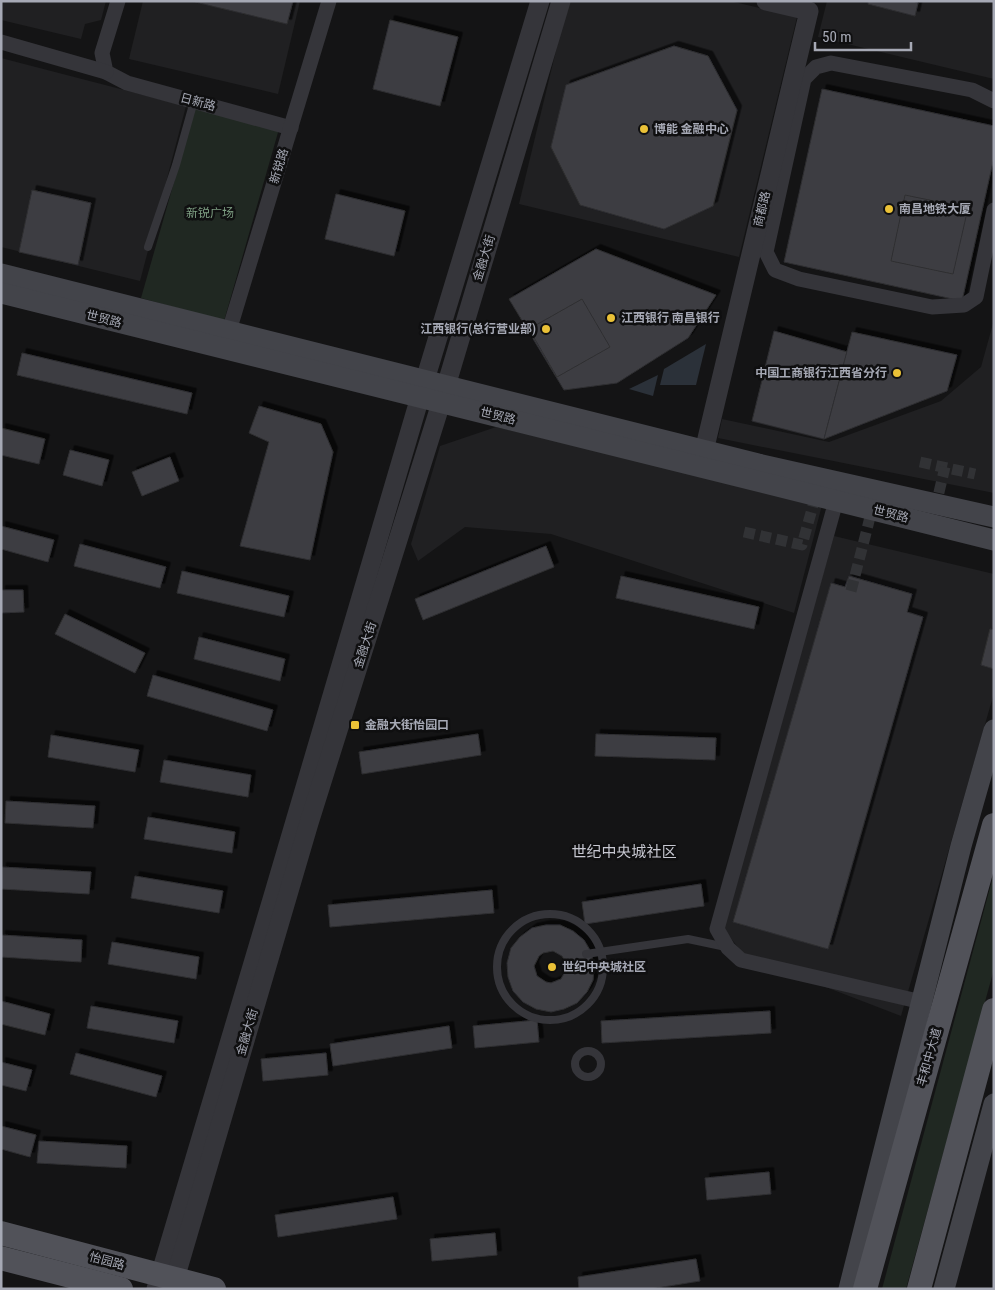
<svg xmlns="http://www.w3.org/2000/svg" width="995" height="1290" font-family="'Roboto Condensed','Noto Sans SC',sans-serif">
<defs>
<filter id="shadow"><feDropShadow dx="4.5" dy="-4.5" stdDeviation="0" flood-color="#0009"/></filter>
</defs>
<rect width="100%" height="100%" fill="#141415"/>
<g fill="#202022">
<path d="M1,1H106L101,20L85,24L81,39L1,20Z"/>
<path d="M143,1H300L278,94L129,59Z"/>
<path d="M568,1H730L797,17L739,257L519,204Z"/>
<path d="M827,1H994V79L818,37Z"/>
<path d="M1,58L186,106L140,281L1,247Z"/>
<path d="M994,320V493L718,438L722,419L829,442L941,401L981,367Z"/>
<path d="M496,427L822,505L794,613L551,534L465,527L418,561L411,544L440,446Z"/>
<path d="M834,536L994,574V693L901,1016L745,956L721,926Z"/>
</g>
<g fill="#202822">
<path d="M196,105L279,129L224,321L141,298Z"/>
<path d="M994,873V969L906,1289H882Z"/>
</g>
<g fill="#2b3139">
<path d="M706,344L696,385H660L664,369Z"/>
<path d="M658,375L653,396L629,389Z"/>
</g>
<g fill="#3e3e42" stroke="#2e2e31" fill-rule="evenodd" filter="url(#shadow)">
<path d="M191,1H293L287,24Z"/>
<path d="M868,1H913L918,3L915,16L868,4Z"/>
<path d="M390,20L458,37L440,106L373,89Z"/>
<path d="M674,46L708,56L737,110L713,206L664,229L580,205L551,147L566,85Z"/>
<path d="M822,89L994,126V157L962,301L784,262Z"/>
<path d="M32,190L91,203L78,265L19,252Z"/>
<path d="M336,194L405,211L394,256L325,239Z"/>
<path d="M905,195L968,208L953,274L891,261Z"/>
<path d="M596,249L716,295L688,338L617,383L564,390L509,299Z"/>
<path d="M582,299L610,347L557,377L529,329Z"/>
<path d="M774,331L847,352L824,439L752,421Z"/>
<path d="M852,332L957,355L947,391L824,439Z"/>
<path d="M22,353L192,393L187,414L17,375Z"/>
<path d="M259,406L321,424L333,452L310,560L240,546L269,442L249,433Z"/>
<path d="M1,428L45,439L39,464L1,455Z"/>
<path d="M70,450L109,460L102,486L63,475Z"/>
<path d="M170,457L179,481L142,496L132,472Z"/>
<path d="M1,526L54,540L48,562L1,549Z"/>
<path d="M80,544L166,567L160,588L74,566Z"/>
<path d="M546,546L554,567L423,620L415,599Z"/>
<path d="M182,571L289,596L284,617L177,593Z"/>
<path d="M621,576L759,607L754,629L616,598Z"/>
<path d="M849,576L912,594L907,612L923,617L828,949L733,922L831,583L845,587Z"/>
<path d="M1,590H23L24,612L1,613Z"/>
<path d="M65,614L145,653L135,673L55,634Z"/>
<path d="M990,629L994,630V669L981,665Z"/>
<path d="M199,637L285,659L280,681L194,659Z"/>
<path d="M153,675L273,710L267,731L147,696Z"/>
<path d="M478,734L481,755L362,774L359,752Z"/>
<path d="M596,734L716,738L715,760L595,756Z"/>
<path d="M51,735L139,750L135,772L48,757Z"/>
<path d="M164,760L251,775L248,797L160,782Z"/>
<path d="M6,801L95,806L93,828L5,823Z"/>
<path d="M148,817L235,832L232,853L144,839Z"/>
<path d="M2,867L91,872L89,894L1,889Z"/>
<path d="M135,876L223,891L219,913L131,898Z"/>
<path d="M701,884L704,906L585,924L582,902Z"/>
<path d="M492,890L494,913L330,927L328,905Z"/>
<path d="M546,925H560L573,931L584,940L591,952L594,966L593,980L587,992L577,1003L564,1009L551,1012L536,1009L523,1002L513,991L508,977L507,963L511,948L520,937L532,928ZM553,951L562,956L565,961L566,970L561,979L551,983L546,982L537,976L534,966L539,956L543,953Z"/>
<path d="M1,935L82,940L81,962L1,957Z"/>
<path d="M112,942L199,957L196,979L108,964Z"/>
<path d="M1,1001L50,1014L45,1035L1,1024Z"/>
<path d="M91,1006L178,1021L174,1043L87,1028Z"/>
<path d="M770,1011L771,1033L602,1043L601,1021Z"/>
<path d="M537,1020L539,1042L475,1048L473,1026Z"/>
<path d="M449,1026L452,1048L333,1066L330,1044Z"/>
<path d="M76,1053L162,1076L156,1097L70,1074Z"/>
<path d="M326,1053L328,1075L263,1081L261,1059Z"/>
<path d="M1,1062L32,1070L26,1091L1,1085Z"/>
<path d="M1,1126L36,1135L30,1157L1,1149Z"/>
<path d="M39,1141L127,1146L126,1168L37,1163Z"/>
<path d="M769,1172L771,1194L707,1200L705,1178Z"/>
<path d="M393,1197L397,1219L278,1237L275,1215Z"/>
<path d="M495,1233L497,1255L432,1261L430,1239Z"/>
<path d="M696,1259L700,1281L650,1289H579L578,1277Z"/>
</g>
<g fill="none" stroke-linecap="round" stroke-linejoin="round">
<g stroke="#313235" stroke-width="11" stroke-dasharray="11 5.5" stroke-linecap="butt">
<path d="M920,462L975,474"/>
<path d="M935,509L945,467"/>
<path d="M744,532L802,545L817,491"/>
<path d="M851,591L865,537L873,505"/>
</g>
<g stroke="#35353a" stroke-width="8">
<path d="M148,247L176,165L194,101"/>
<circle cx="550" cy="967" r="53"/>
<path d="M586,954L688,939L726,947"/>
<circle cx="588" cy="1064" r="13"/>
</g>
<g stroke="#35353a" stroke-width="15">
<path d="M118,1L102,53L106,72L127,83L291,128"/>
<path d="M1,42L106,72"/>
<path d="M994,101L972,90L831,63L816,67L804,79L766,252L775,270L799,279L932,307L964,305L976,297L994,210"/>
<path d="M229,331L329,1"/>
<path d="M836,501L717,929L728,948L741,960L922,1002"/>
</g>
<g stroke="#35353a" stroke-width="19">
<path d="M704,451L809,11L766,1"/>
<path d="M156,1289L273,896L425,380L540,1"/>
<path d="M172,1289L309,823L441,403L561,1"/>
</g>
<g stroke="#43444a" stroke-width="21">
<path d="M1,274L758,464L994,517"/>
<path d="M1,293L994,540"/>
<path d="M849,1289L961,846L994,730"/>
<path d="M944,1289L994,1104"/>
</g>
<g stroke="#515259" stroke-width="24">
<path d="M1,1233L160,1275L214,1289"/>
<path d="M1,1258L121,1289"/>
<path d="M865,1289L994,825"/>
<path d="M919,1289L994,1010"/>
</g>
</g>
<g fill="#eac137" stroke="#0f0f10" stroke-width="2">
<circle cx="644" cy="129" r="5"/>
<circle cx="889" cy="209" r="5"/>
<circle cx="611" cy="318" r="5"/>
<circle cx="546" cy="329" r="5"/>
<circle cx="897" cy="373" r="5"/>
<rect x="350" y="720" width="10" height="10" rx="2.5"/>
<circle cx="552" cy="967" r="5"/>
</g>
<g text-anchor="middle" dominant-baseline="central" stroke-width="5" stroke-linejoin="round" paint-order="stroke">
<g font-size="12" fill="#a6a9b5" stroke="#0f0f10">
<text transform="translate(198 102) rotate(15)">日新路</text>
<text transform="translate(279 166) rotate(-73)">新锐路</text>
<text transform="translate(762 209) rotate(-77)">商都路</text>
<text transform="translate(484 258) rotate(-73)">金融大街</text>
<text transform="translate(104 319) rotate(14)">世贸路</text>
<text transform="translate(498 416) rotate(14)">世贸路</text>
<text transform="translate(891 514) rotate(14)">世贸路</text>
<text transform="translate(365 645) rotate(-72)">金融大街</text>
<text transform="translate(247 1032) rotate(-74)">金融大街</text>
<text transform="translate(929 1057) rotate(-74)">丰和中大道</text>
<text transform="translate(107 1261) rotate(15)">怡园路</text>
</g>
<g font-size="12" font-weight="bold" fill="#a6a9b5" stroke="#0f0f10" text-anchor="start">
<text x="654" y="129">博能 金融中心</text>
<text x="899" y="209">南昌地铁大厦</text>
<text x="621" y="318">江西银行 南昌银行</text>
<text x="536" y="329" text-anchor="end">江西银行(总行营业部)</text>
<text x="887" y="373" text-anchor="end">中国工商银行江西省分行</text>
<text x="365" y="725">金融大街怡园口</text>
<text x="562" y="967">世纪中央城社区</text>
</g>
<g font-size="12" fill="#7e9f83" stroke="#0f0f10">
<text x="210" y="213">新锐广场</text>
</g>
<g font-size="15" fill="#c7c8d1" stroke="#0f0f10">
<text x="624" y="852">世纪中央城社区</text>
</g>
</g>
<rect width="995" height="1290" fill="none" stroke="#a6a9b5" stroke-width="5"/>
<path d="M815 42v8h96v-8" fill="none" stroke="#a6a9b5" stroke-width="2.5"/>
<text x="822" y="42" font-size="15" fill="#a6a9b5" stroke="#0f0f10" stroke-width="4" paint-order="stroke">50 m</text>
</svg>
